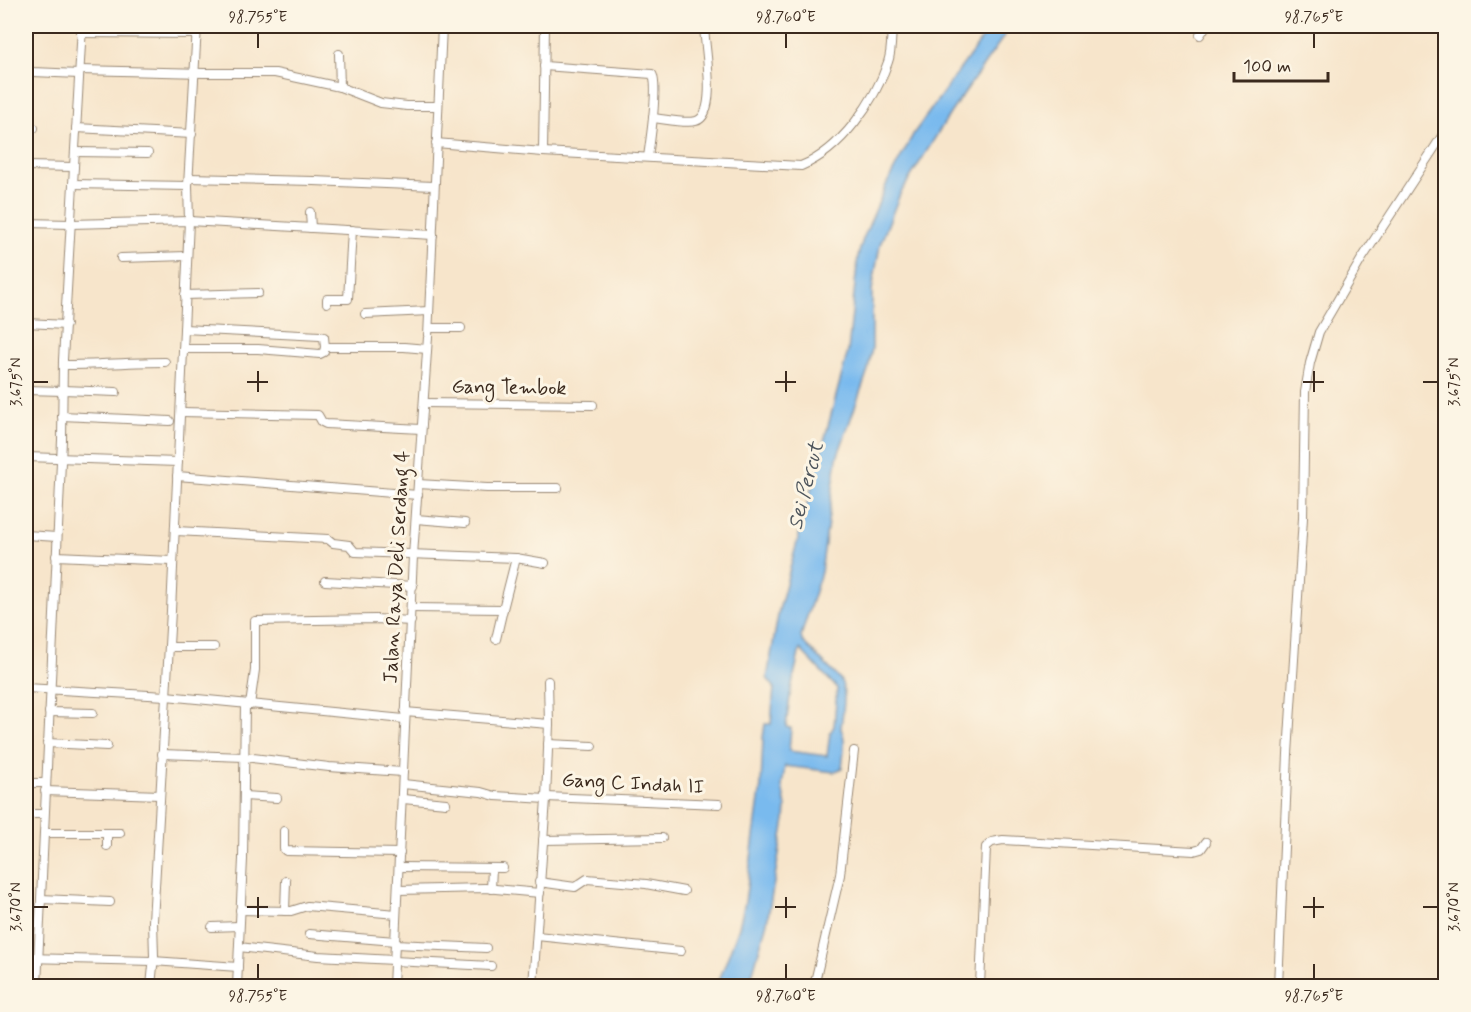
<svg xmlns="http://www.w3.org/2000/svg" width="1471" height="1012" font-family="Mynerve,sans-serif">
<rect width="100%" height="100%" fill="#fcf5e5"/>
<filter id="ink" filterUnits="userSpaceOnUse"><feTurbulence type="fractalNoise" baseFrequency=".0167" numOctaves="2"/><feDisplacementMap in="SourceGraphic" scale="12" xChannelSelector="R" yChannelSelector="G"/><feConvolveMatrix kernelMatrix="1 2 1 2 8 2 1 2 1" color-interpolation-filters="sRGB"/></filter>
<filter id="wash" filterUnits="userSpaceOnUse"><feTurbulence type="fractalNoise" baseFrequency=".008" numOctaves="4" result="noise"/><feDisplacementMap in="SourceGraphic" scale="24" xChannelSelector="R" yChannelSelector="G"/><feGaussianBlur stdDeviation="1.35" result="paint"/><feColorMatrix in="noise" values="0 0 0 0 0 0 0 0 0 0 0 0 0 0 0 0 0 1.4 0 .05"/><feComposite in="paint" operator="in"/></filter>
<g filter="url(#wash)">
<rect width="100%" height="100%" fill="#f7e5cb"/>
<path fill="#79baee" stroke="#5a7286" stroke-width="1.5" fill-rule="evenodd" d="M991,26H1011L951,112L900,194L880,245L872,290V348L868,370L837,458L821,572L801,636L802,641L840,679C848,694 842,712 841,729C847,740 843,756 842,768L834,772L785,766L782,786L786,807L785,820L767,922L750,982L748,986H717L739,927L745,902L761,785L763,738L765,724H771L774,687L767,678L779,610L848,351L858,256L863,239L887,183L914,133ZM800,649L837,688L834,726L830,733L827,756L789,751L791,728L786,727L791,689Z"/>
</g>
<g filter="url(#ink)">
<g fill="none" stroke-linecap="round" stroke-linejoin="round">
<defs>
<g id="minor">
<path d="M81,33L196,34"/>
<path d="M1200,35L1206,26"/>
<path d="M339,54L340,87"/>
<path d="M544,66L652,74C659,83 650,143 648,157"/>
<path d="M26,68L33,72L79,74"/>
<path d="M80,70L204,73H275L340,87L381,103L407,106H438"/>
<path d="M653,118C664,119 686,124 696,121C719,115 704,43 704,26"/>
<path d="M26,128H34"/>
<path d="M76,128L192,134"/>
<path d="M436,143L543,152L801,166C841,150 875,101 888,62C892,51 891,37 892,26"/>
<path d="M75,152L148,153"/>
<path d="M543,152L545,26"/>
<path d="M26,166L74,167"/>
<path d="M189,178L314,181L434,186"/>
<path d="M73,184L188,186"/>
<path d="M310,212L311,228"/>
<path d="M26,223L71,224L189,221L433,235"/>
<path d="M121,258L187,256"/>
<path d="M185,295L258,293"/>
<path d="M327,303V299H348L352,230"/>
<path d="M365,314L429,311"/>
<path d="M26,323L66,325"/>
<path d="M429,328H461"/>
<path d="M184,329L320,336L324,337L325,347H404L427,349"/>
<path d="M183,349H258L320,354L324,352L325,347"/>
<path d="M63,365C98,365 130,362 165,362"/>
<path d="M26,390L63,391"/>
<path d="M63,390L116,392"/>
<path d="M424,403L593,405"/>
<path d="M181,412L318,415L322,422L326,424L421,429"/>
<path d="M62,416L170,421"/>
<path d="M26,457L178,462"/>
<path d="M177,476L418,495"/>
<path d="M418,484L487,488H558"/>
<path d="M416,519L465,523"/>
<path d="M176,531L328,539L333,543L349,545L355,552L516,558L545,563"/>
<path d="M26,535L57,537"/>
<path d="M56,556L172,561"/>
<path d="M325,581L413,586"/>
<path d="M411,608L503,609L516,558"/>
<path d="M496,639L503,609"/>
<path d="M169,647H214"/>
<path d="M548,681L549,724"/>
<path d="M26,688L166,696L404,719"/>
<path d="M250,705L255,670V621L375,619L411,621"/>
<path d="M49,712L93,713"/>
<path d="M405,712L549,724L546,799L533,986"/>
<path d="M47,743L107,746"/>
<path d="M548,744L592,746"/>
<path d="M162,754L244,757L329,767L403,772"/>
<path d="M26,783H45"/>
<path d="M403,784L481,792L495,796L546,799"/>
<path d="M45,791L160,795"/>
<path d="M244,796L277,798"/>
<path d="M546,797L719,804"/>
<path d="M403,799L446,803"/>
<path d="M26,814H44"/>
<path d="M284,831V849L286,851L400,853"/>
<path d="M44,833H120"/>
<path d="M543,840L662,838"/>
<path d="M107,846V833"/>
<path d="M399,867L503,868"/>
<path d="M539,882L575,887L587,879L646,884L684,891"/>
<path d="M491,889L492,868"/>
<path d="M398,890L485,888L540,893"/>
<path d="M41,899L110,902"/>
<path d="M240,910L291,911L307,906L396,914"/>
<path d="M285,911L286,881"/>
<path d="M212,927L239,926"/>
<path d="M309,934L395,941"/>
<path d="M537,936L681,951"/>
<path d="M395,944L486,948"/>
<path d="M239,947L318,956L394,960"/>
<path d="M26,958L153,961L238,967"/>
<path d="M394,961L491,966"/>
<path d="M37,986L62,440L63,360L82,26"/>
<path d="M151,986L154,956L153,921L171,611L189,221L188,186L197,26"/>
<path d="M237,986L243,859L245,704"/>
<path d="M393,986L413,556L428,337L442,26"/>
<path d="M814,986L840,875L854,751"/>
<path d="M980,986L986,847L992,842L1003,840L1194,851L1201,849L1206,842"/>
<path d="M1278,986L1288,754L1303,518L1305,392L1310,363L1319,332L1361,260L1446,130"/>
</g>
</defs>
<use href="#minor" stroke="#998874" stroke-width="10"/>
<use href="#minor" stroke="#fff" stroke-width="8"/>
</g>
</g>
<path fill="none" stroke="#3b2a1e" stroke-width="2" d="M258,33V48M786,33V48M1314,33V48M258,371V392M786,371V392M1314,371V392M33,382H48M247,382H268M775,382H796M1303,382H1324M1423,382H1438M258,897V918M786,897V918M1314,897V918M33,907H48M247,907H268M775,907H796M1303,907H1324M1423,907H1438M258,964V979M786,964V979M1314,964V979"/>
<g text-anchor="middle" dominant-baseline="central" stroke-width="6" stroke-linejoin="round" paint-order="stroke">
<g font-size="20" fill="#3b2a1e" stroke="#fcf5e5">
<text transform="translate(509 388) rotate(1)">Gang Tembok</text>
<text transform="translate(397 567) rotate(-87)">Jalan Raya Deli Serdang 4</text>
<text transform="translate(633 784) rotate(3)">Gang C Indah II</text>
</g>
<g font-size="21" font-style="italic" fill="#4e555c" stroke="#fcf5e5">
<text transform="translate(806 486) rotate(-76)">Sei Percut</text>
</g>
</g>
<rect width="1471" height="1012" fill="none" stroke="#fcf5e5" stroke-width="66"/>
<path d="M1234 72v9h94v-9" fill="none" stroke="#3b2a1e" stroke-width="3"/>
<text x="1243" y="72" font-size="18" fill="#3b2a1e" stroke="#fcf5e5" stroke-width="4.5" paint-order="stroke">100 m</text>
<rect x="33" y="33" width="1405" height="946" fill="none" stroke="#3b2a1e" stroke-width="2"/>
<g font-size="15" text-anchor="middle" fill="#3b2a1e">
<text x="258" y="22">98.755°E</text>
<text x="786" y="22">98.760°E</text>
<text x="1314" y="22">98.765°E</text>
<text transform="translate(16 382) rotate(-90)" y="5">3.675°N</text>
<text transform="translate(1454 382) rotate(-90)" y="5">3.675°N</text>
<text transform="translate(16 907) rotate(-90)" y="5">3.670°N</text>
<text transform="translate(1454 907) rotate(-90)" y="5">3.670°N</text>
<text x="258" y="1001">98.755°E</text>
<text x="786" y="1001">98.760°E</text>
<text x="1314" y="1001">98.765°E</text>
</g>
</svg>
